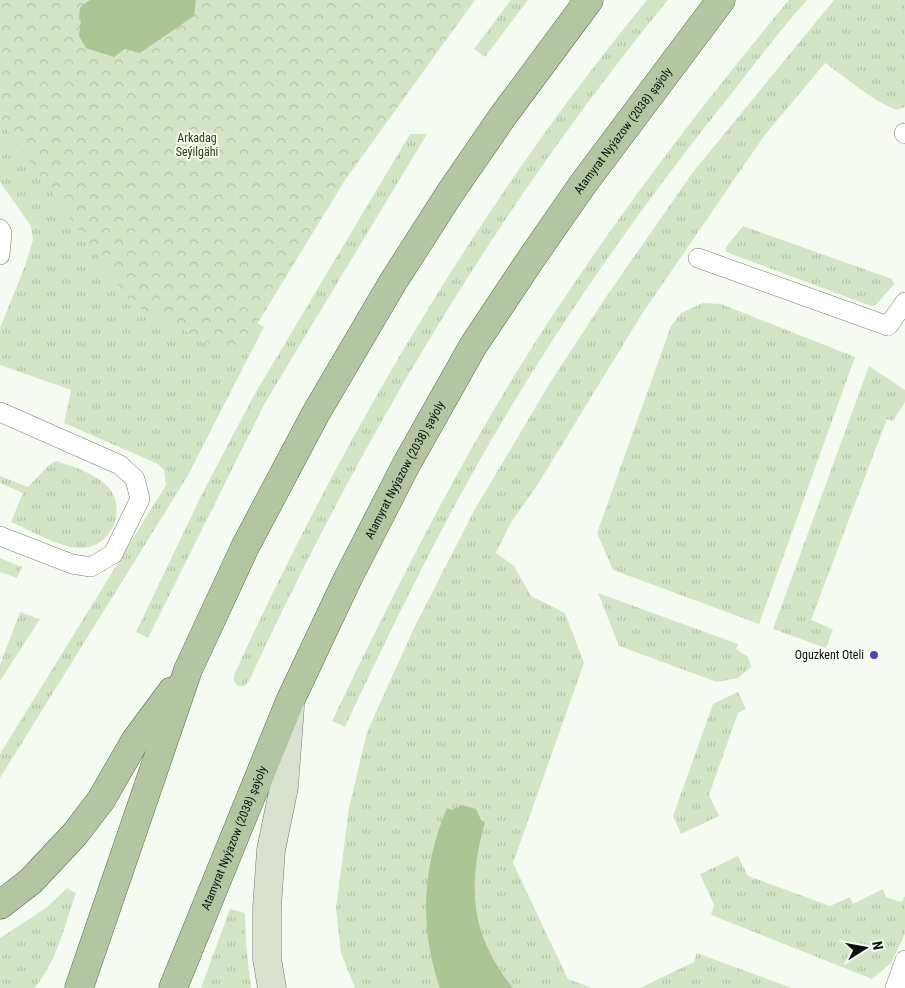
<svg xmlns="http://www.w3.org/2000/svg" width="905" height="988" font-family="'Roboto Condensed',sans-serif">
<defs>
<pattern id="grass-tufts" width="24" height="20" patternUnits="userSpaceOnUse" patternTransform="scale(1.25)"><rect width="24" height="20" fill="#d4e5c5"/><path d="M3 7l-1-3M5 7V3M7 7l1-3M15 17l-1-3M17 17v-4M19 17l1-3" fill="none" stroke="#b5c3a8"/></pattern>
<pattern id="park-crowns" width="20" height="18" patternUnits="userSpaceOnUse" patternTransform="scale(1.25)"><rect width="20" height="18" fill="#d4e5c5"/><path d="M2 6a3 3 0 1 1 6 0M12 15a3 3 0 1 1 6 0" fill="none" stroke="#b5c3a8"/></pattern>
</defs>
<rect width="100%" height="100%" fill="#f6fbf1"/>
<g fill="url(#grass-tufts)">
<path d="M511,0H528L485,57L474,49Z"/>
<path d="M647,0H668C498,207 361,439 249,681L244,686H238L234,681V675C344,435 479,204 647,0Z"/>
<path d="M789,0H807C782,28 759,58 736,88C631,218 534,358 455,505C416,578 380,652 345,727L332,721C389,602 448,484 517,371C598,241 691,118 789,0Z"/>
<path d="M834,0H905V107L897,110C870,100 849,79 825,63L764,136L642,314L538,484L510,524L496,553L514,566L531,596L565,613L584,663L513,863L568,979L592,988H355L341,953L336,909L349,808L367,732L414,628L475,509L548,386L606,297L693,172Z"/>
<path d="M0,67L145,265L264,327L187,477L0,778V754L166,485L164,470L158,464L64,423L71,390L0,365V328L25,266L33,240L31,226L0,182Z"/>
<path d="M410,134H427L265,403L148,638L136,632L202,494L253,397Z"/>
<path d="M743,226L892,279L894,284L876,305L871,306L726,252V247Z"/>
<path d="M703,303L721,304L855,357L759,624L613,570L597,533L671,326L681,313Z"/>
<path d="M869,366L905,390V402L893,421L887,419L811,620L833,629L826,648L773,629Z"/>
<path d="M56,461C72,466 93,473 105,484C130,506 112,549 80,548C60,548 30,530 11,522L23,493L0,483V476L28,487L49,465Z"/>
<path d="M0,558L22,567L17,578L0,572Z"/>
<path d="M598,593L738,644L736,649L748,657L751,667L738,678L717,682L619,646Z"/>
<path d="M20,612L40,619L0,681V665Z"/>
<path d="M738,692L746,709L738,713L709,795L719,816L681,834L673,816L713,704Z"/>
<path d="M738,856L748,876L830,906L850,897L853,904L883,889L886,897L901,902L905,896V934L891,963L872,979L711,915L714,905L700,874Z"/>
<path d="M67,888L76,893C65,923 57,963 34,988H0V938L46,908Z"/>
<path d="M230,909L245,913L246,944L251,988H201Z"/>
<path d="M697,953L792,988H640L694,962Z"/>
</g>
<path fill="url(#park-crowns)" d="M0,0H475L345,180L237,357L132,304L0,120Z"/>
<g fill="#abc594">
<path d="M90,0H196L194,16L140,53L125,49L114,57L86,48L79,36L81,20L79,19L80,7Z"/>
<path d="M462,805L476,809L481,820L485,822C467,886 470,934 513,988H440C419,928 422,867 447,808L452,810Z"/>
</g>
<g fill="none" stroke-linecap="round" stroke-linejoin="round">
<defs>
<g id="lane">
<path d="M904,133L905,134"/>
<path d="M0,229L2,233L0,255"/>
<path d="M698,258L888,326L905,302"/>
<path d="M0,412L120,465L135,479L140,499L113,554L91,567L72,564L0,536"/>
<path d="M895,988L905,960"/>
</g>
<path id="secondary" d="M272,988L267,959V907L271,850L284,787L290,707"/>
<g id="primary">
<path d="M0,905L31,881L75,834L101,800L135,741L172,691"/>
<path d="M79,988L188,670L245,547L316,413L393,282L450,193L503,116L589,0"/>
<path id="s1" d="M173,988L290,701L348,578L406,465L473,346L531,259L583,184L721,0"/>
</g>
</defs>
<use href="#lane" stroke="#777b73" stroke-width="20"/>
<use href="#secondary" stroke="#777b73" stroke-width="29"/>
<use href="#primary" stroke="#596e44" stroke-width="29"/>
<use href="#lane" stroke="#fff" stroke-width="19"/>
<use href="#secondary" stroke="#d9e2d0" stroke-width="28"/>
<use href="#primary" stroke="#b3c6a1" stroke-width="28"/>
</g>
<circle fill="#4e45bc" stroke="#f6fbf1" stroke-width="2" cx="874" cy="655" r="5"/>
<g text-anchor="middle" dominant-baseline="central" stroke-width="4" stroke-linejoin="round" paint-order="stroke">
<g font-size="12" fill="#0e100c" stroke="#f6fbf1">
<text stroke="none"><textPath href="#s1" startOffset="972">Atamyrat Nyýazow (2038) şaýoly</textPath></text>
<text stroke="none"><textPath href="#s1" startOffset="568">Atamyrat Nyýazow (2038) şaýoly</textPath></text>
<text stroke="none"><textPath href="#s1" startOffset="162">Atamyrat Nyýazow (2038) şaýoly</textPath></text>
</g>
<g font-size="12" fill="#2a410b" stroke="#f6fbf1">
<text x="197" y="138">Arkadag<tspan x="197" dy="14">Seýilgähi</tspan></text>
</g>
<g font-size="12" fill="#0e100c" stroke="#f6fbf1" text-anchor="end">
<text x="864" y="655">Oguzkent Oteli</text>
</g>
</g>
<g transform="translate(865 948) rotate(79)" stroke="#f6fbf1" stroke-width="4" paint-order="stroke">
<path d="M0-4L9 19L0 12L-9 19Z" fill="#0e100c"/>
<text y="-8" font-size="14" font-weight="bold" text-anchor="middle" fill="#0e100c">N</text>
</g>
</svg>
